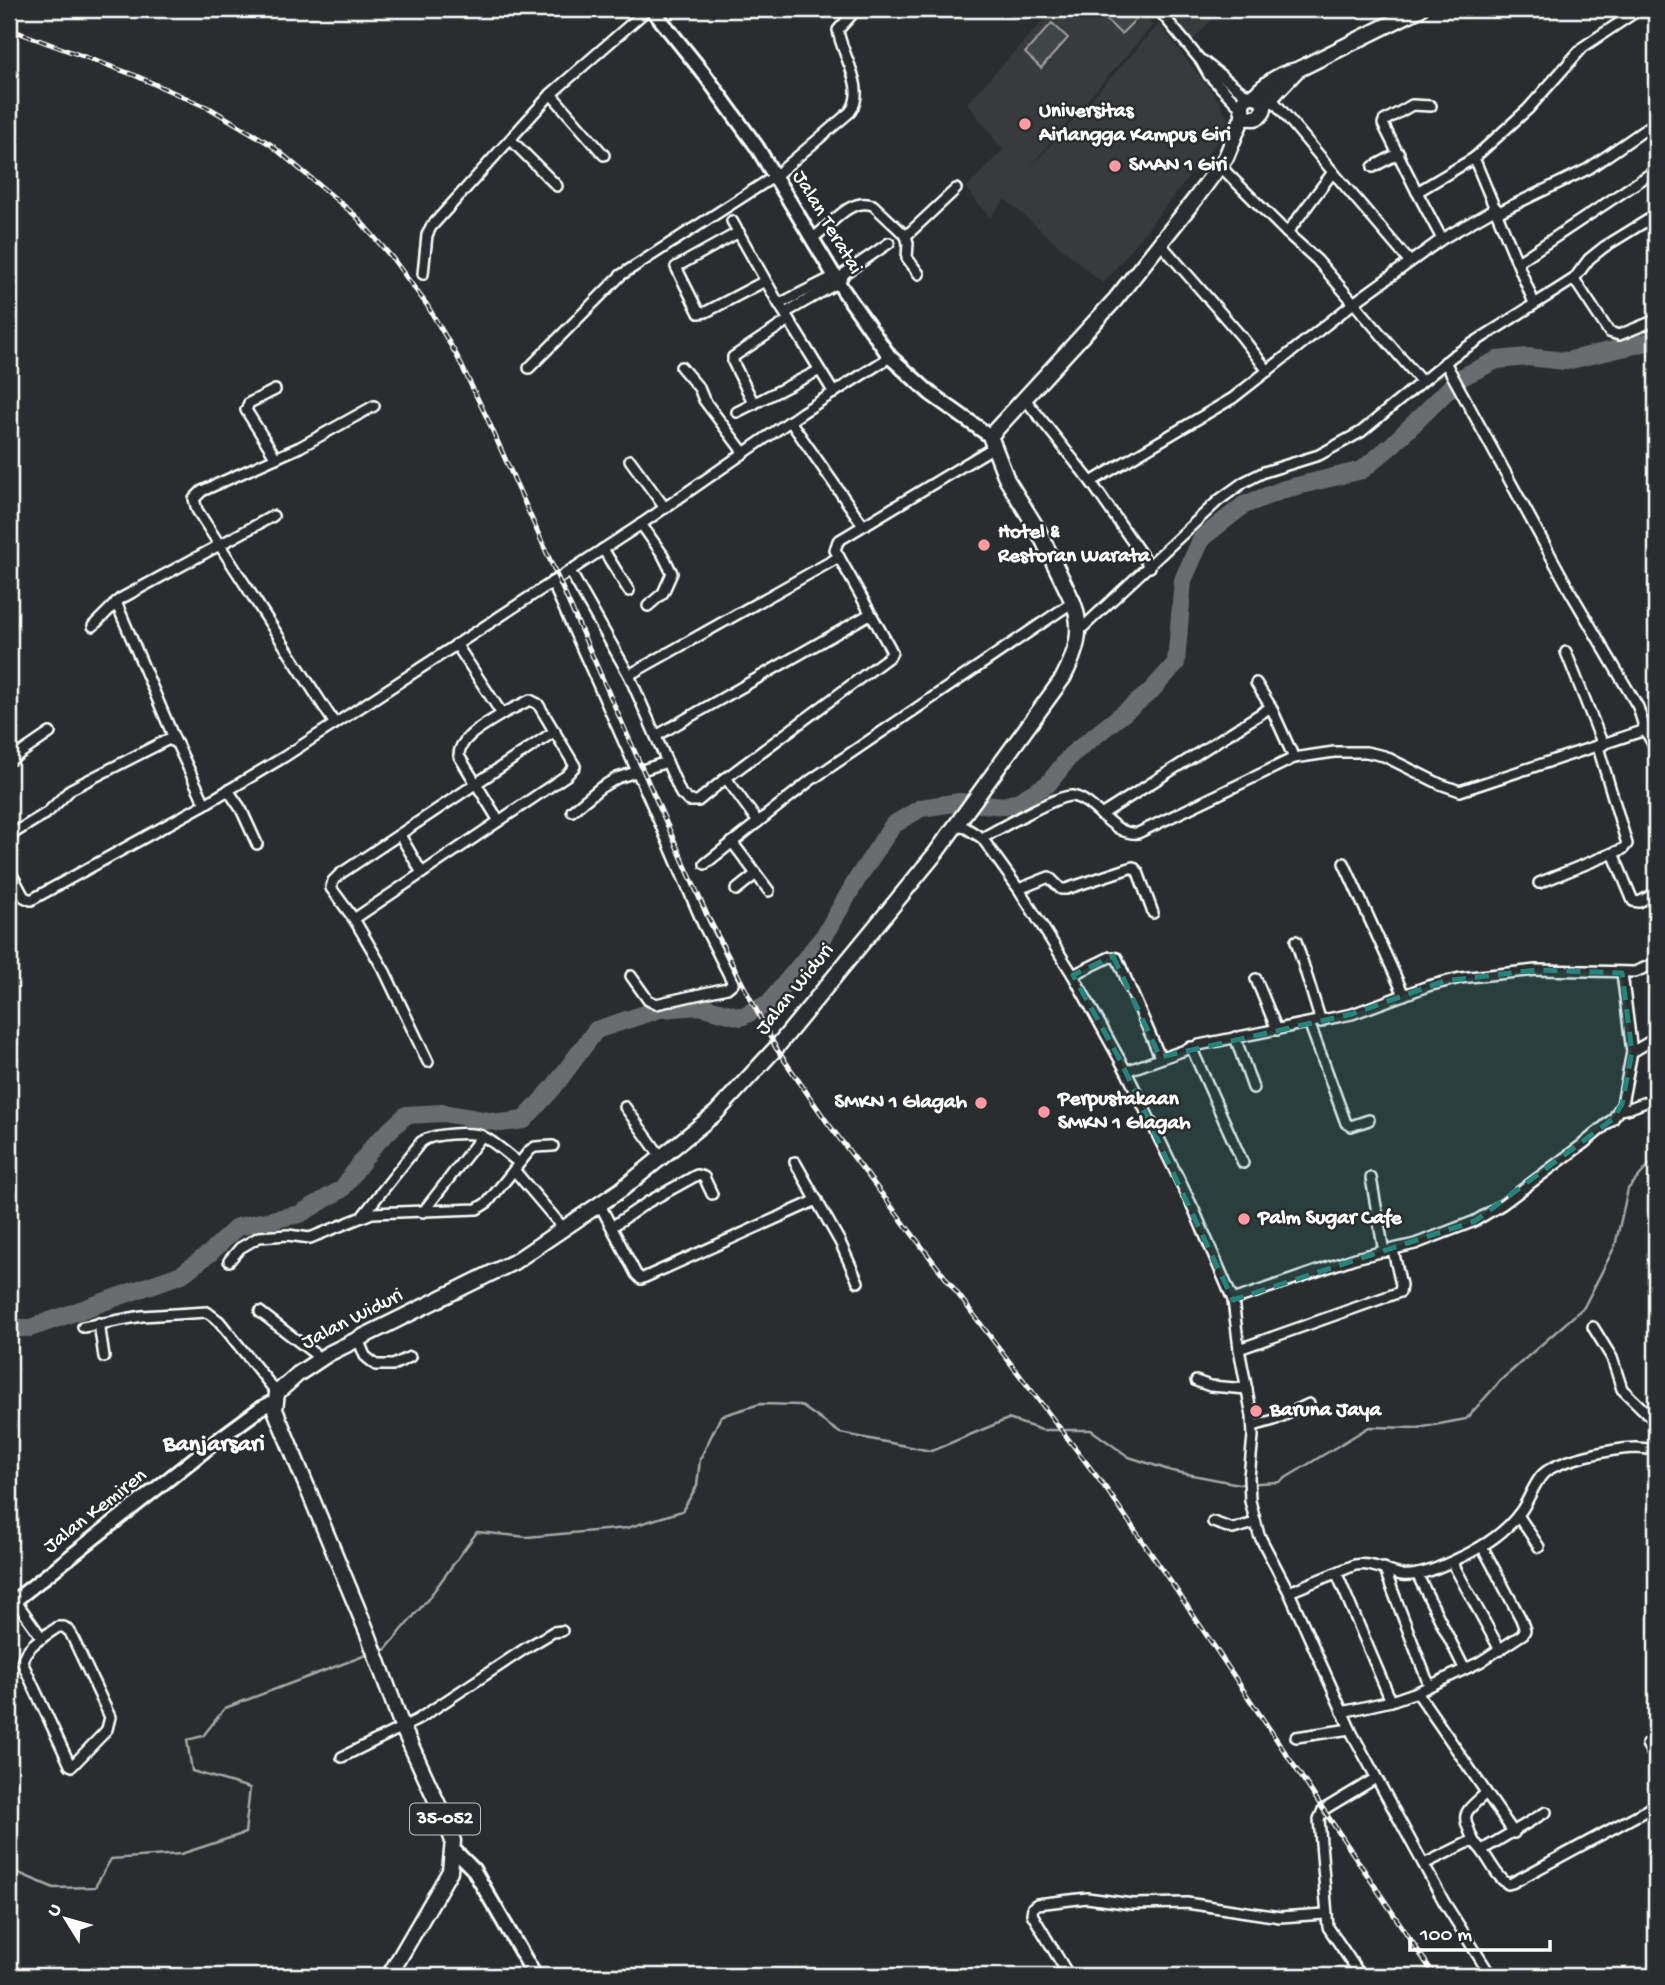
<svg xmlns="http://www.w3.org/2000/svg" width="1665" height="1985" font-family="'Gochi Hand',sans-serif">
<rect width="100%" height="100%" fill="#2a2d2e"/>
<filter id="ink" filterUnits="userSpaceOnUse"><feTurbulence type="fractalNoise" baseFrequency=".0143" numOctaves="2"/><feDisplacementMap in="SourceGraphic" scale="14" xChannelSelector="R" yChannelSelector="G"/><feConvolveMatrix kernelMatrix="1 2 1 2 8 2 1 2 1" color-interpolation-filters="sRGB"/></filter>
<g filter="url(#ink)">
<g fill="#373a3b">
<path d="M1054,9H1141L1153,25L1047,146L1029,169L1159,24L1217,98L1228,118L1223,135L1103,284L1005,199L990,218L966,188L1003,150L967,103Z"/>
<path d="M1167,9H1222L1192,41Z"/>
</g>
<g fill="#414445" stroke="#a0a2a2" stroke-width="2">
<path d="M1095,9H1130L1138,17L1121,34Z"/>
<path d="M1052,23L1068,38L1041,68L1025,53Z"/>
</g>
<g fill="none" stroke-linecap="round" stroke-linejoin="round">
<g stroke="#a6a7a7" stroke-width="2.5">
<path d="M378,1652L386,1649L428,1599L477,1532L527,1537L627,1528L682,1511L697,1486L700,1459L721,1416L760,1404L800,1405L840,1433L931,1451L1008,1419L1042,1430H1091L1129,1457L1172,1471L1239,1484L1279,1482L1369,1427L1418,1428L1466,1419L1501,1380L1584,1307L1615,1246L1628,1189L1656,1157"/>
<path d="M9,1869L54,1888L95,1887L111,1859L181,1854L245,1833L250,1788L192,1771L187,1740L203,1736L225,1708L369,1654"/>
</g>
<path stroke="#6a6c6d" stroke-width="18" d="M9,1328H30L182,1274L210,1253L237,1227L300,1214L342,1189L374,1145L406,1115L443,1113L501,1123L524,1120L553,1088L596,1030L660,1009L700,1006L741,1017L769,1003L824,936L859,876L893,825L921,808L960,802L1005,806L1019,801L1048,784L1071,755L1150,692L1176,663L1183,580L1202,538L1244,505L1285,489L1362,470L1392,445L1460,378L1497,360L1527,357L1566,361L1656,340"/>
<defs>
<g id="street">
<path d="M1158,9L1201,61L1209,75L1243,110"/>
<path d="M1203,61L1242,92L1251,96"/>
<path d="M551,94L604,155"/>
<path d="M1272,99L1333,172L1287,233"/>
<path d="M511,140L557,186"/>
<path d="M1220,166L1287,233L1317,260L1421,381"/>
<path d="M1373,167L1399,153"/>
<path d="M1333,172L1410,262"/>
<path d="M1417,192L1383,124L1384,121L1412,105L1431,106"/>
<path d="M1497,213L1588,169L1656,122"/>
<path d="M732,221L776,299L834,393"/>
<path d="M739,232L676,267L699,313L706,312L765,281"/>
<path d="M906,236L956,189"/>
<path d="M813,238C831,226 849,197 873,205L906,236L908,243L907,258L919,274"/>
<path d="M1442,239L1496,208"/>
<path d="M1160,243L1241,336L1268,371"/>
<path d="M1518,262L1656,170"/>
<path d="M423,274L427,235L431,227L551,94L648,9"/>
<path d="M1574,279L1609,332L1619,335L1656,320"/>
<path d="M1534,303L1474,158L1528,109L1583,47L1640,9"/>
<path d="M779,304L837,275"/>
<path d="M785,313L839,282L845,273L889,243"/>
<path d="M1445,362L1570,591L1638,707L1645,730"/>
<path d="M681,367L699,388L704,400L744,453"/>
<path d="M529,368L621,275L775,176L850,112C868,88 841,55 838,30L857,9"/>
<path d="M275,390L249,403L246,410L276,458"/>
<path d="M1025,399L1091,482L1150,567"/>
<path d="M754,404L733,362V357L789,320"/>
<path d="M737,412L818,371"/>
<path d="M790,421L863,525"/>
<path d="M630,460L665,508"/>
<path d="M1091,482L1233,398L1355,302L1442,239L1417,192L1474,158"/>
<path d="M641,524L663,555L672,573L663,593L648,606"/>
<path d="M603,549L629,591"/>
<path d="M570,571L629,675L681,794L689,801H698L726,778L890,656L892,652L889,646L835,550L838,541L994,447"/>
<path d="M552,582L649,798L703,924L733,983L727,988L656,1004L648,1000L631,976"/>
<path d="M116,602L176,743"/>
<path d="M93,626L120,599L273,516"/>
<path d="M1079,631L1219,500L1244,482L1264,472L1319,455L1361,432L1453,356L1574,279L1589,259L1604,247L1656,215"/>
<path d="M1566,652L1603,745"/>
<path d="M629,675L839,557"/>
<path d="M1256,683L1271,707L1294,758"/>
<path d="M335,724L197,510L194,499L202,491L300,447L374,406"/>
<path d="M656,736L870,614"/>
<path d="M9,761L50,733"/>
<path d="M726,778L758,822"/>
<path d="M228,790L241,809L257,844"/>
<path d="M572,811L600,788L617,778L667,762"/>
<path d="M1101,815L1271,707"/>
<path d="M499,821L459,756C458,737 489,723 502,714"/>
<path d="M957,826L966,828L982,838L1020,891L1073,975L1126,1071L1195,1212L1233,1300L1239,1349L1252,1416L1253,1436L1249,1477L1250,1501L1259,1535L1289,1592L1352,1733L1444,1902L1491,1976"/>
<path d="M400,835L422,873"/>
<path d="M9,836L48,812L71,789L169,739L177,744L205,804"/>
<path d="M982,838C998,830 1058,794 1072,796C1096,800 1111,836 1138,833L1294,758L1334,752H1366L1384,756L1440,784L1460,791L1645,730L1656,749"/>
<path d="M732,842L769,891"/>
<path d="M1613,853L1633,901L1639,902L1656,893"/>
<path d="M1344,863L1404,995"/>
<path d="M705,864L811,780L1073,602"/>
<path d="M9,869L24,897L31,900L205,804L284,757L637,527L803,412L890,357"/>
<path d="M1539,883L1623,849L1627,844L1598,747"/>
<path d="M1019,889L1049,877L1061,889H1066L1133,867L1138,872L1153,913"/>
<path d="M736,890L756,874"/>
<path d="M354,919L567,775L575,766L538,704L530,700L502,714L456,644"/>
<path d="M1296,941L1321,1022"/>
<path d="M1073,975L1110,957L1117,958L1160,1057"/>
<path d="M1256,979L1277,1030"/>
<path d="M1310,1025L1346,1123L1351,1126L1369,1120"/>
<path d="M1235,1037L1253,1088"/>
<path d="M1191,1047L1243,1163"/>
<path d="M1632,1052L1656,1038"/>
<path d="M428,1062L385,972L354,919L331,888L333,881L340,874L555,731"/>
<path d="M1126,1071L1199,1045L1352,1014L1428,986L1460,978L1536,970L1635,972L1656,963"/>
<path d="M625,1107L662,1158"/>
<path d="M1619,1110L1630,1108L1656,1098"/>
<path d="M795,1162L840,1242L858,1282"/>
<path d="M514,1170L564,1229"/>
<path d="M1371,1178L1384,1252"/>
<path d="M600,1205L636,1274L641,1279L817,1200"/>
<path d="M423,1212L482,1136"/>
<path d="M364,1214L421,1142C431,1134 469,1131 482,1136C495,1142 508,1155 519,1163"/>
<path d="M613,1226L648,1202L697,1175L704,1177L712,1194"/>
<path d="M229,1261L240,1248L259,1237L288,1235L310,1238L372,1213L477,1209L488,1202L530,1150L535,1147L553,1146"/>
<path d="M1233,1300L1355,1258L1415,1244L1475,1221L1503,1204L1583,1144L1613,1119L1622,1104L1632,1052L1622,973"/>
<path d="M260,1312L320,1358"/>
<path d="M99,1323L104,1357"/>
<path d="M83,1327L142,1316L207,1312L219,1321L277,1393"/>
<path d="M1593,1327L1612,1358L1622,1389L1656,1422"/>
<path d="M358,1339L365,1356L376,1365H393L410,1357"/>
<path d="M1239,1349L1400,1292L1401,1285L1393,1250"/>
<path d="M1196,1381L1210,1386L1247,1389"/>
<path d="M1253,1426L1274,1420L1309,1404"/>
<path d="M1518,1515L1539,1547"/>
<path d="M1213,1522L1233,1529L1255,1523"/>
<path d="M1452,1562L1500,1650"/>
<path d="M1384,1568L1429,1685"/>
<path d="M1337,1574L1391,1701"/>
<path d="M1417,1574L1464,1668"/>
<path d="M1289,1592L1355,1565C1372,1562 1386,1572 1402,1575C1418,1577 1438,1568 1453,1561C1478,1550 1505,1534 1521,1511C1529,1500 1534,1483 1543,1474C1559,1459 1613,1449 1635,1448C1642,1448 1649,1449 1656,1450"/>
<path d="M15,1600L42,1638"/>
<path d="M58,1627H64L70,1632L110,1717L107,1729L103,1734L72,1766L70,1765L22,1662C25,1646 45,1636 58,1627Z"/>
<path d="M1417,1692L1514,1833"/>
<path d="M1342,1712L1391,1701L1417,1692L1480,1662L1523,1634L1525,1630L1521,1619L1482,1546"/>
<path d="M1296,1737L1350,1729"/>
<path d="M1647,1744L1656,1760"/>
<path d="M342,1757L417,1720L526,1648L553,1632L562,1631"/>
<path d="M1474,1842C1461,1812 1462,1815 1486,1793"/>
<path d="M1482,1850L1546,1812"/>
<path d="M1424,1864L1467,1843L1474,1842C1488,1853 1493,1875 1508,1884L1512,1883L1656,1805"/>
<path d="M1069,1976L1032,1914L1033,1907L1037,1904L1087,1898L1132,1904L1187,1903L1280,1917L1325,1914"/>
<path d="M1361,1976L1328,1927L1319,1819L1323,1810L1376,1778"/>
</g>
<g id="secondary">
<path d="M652,9L705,75L757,147L843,290L890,357L931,394L990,436"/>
<path d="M9,1605L223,1436L261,1408L275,1401"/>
<path d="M454,1850L473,1869L535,1976"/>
</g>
<g id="primary">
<path d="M1254,96C1266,83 1279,73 1297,70"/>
<circle cx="1253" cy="107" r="11"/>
<path d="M1264,105L1297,70L1420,9"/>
<path d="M389,1976L450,1871L453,1841L446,1822L402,1726L368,1634L275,1410L277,1393L298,1374L328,1354L514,1262L622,1189L716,1113L776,1048L935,854L1063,678C1076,653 1084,630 1073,602L1038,530L1007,480L990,436L1115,300L1196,198L1226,157L1244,114"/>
</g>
</defs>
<use href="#street" stroke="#fff" stroke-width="14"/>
<use href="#secondary" stroke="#fff" stroke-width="18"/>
<use href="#primary" stroke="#fff" stroke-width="19"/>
<use href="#street" stroke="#2a2d2e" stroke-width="9"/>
<use href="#secondary" stroke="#2a2d2e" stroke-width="12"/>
<use href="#primary" stroke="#2a2d2e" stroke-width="14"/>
<defs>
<path id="rail" d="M9,29L134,75L211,109L270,144L356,216L393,259L427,305L457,356L488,420L708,917L776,1048L827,1122L1107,1490L1177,1591L1435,1976"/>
</defs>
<use href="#rail" stroke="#fff" stroke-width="5"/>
<use href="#rail" stroke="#2a2d2e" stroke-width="2.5" stroke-dasharray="8" stroke-linecap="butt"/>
</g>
</g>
<path fill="#27847c" fill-opacity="0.2" stroke="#27847c" stroke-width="5" stroke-dasharray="14 9" stroke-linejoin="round" d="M1113,956L1160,1057L1352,1014L1444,981L1536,970L1622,973L1632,1052L1622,1104L1613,1119L1475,1221L1233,1300L1120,1060L1073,975Z"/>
<g fill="#ff9aa2" stroke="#2a2d2e" stroke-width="2.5">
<circle cx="1025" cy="124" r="7"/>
<circle cx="1115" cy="166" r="7"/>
<circle cx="984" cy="545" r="7"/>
<circle cx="981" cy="1103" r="7"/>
<circle cx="1044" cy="1112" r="7"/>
<circle cx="1244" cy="1219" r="7"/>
<circle cx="1256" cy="1411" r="7"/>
</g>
<g text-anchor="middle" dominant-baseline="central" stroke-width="5" stroke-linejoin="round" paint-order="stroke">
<rect fill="#2a2d2e" stroke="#bfc0c0" stroke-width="2" x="410" y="1803.5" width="70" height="31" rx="5"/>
<g font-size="19" font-weight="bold" fill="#fff">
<text x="445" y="1819">35-052</text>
</g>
<g font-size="21" font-weight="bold" fill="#fff" stroke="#2a2d2e" text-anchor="start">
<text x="1039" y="112">Universitas<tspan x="1039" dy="24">Airlangga Kampus Giri</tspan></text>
<text x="1129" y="166">SMAN 1 Giri</text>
<text x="998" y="533">Hotel &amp;<tspan x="998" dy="24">Restoran Warata</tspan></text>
<text x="1058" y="1100">Perpustakaan<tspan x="1058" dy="24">SMKN 1 Glagah</tspan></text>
<text x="967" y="1103" text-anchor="end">SMKN 1 Glagah</text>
<text x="1258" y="1219">Palm Sugar Cafe</text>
<text x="1270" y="1411">Baruna Jaya</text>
</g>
<g font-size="21" fill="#fff" stroke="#2a2d2e">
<text transform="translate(826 223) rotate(59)">Jalan Teratai</text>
<text transform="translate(796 990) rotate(-51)">Jalan Widuri</text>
<text transform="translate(353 1320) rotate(-27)">Jalan Widuri</text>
<text transform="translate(96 1512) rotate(-38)">Jalan Kemiren</text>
</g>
<g font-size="24" font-weight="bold" fill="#fff" stroke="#2a2d2e">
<text x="214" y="1445">Banjarsari</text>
</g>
</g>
<rect width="1665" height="1985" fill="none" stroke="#2a2d2e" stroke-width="35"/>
<rect x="18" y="18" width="1630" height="1950" fill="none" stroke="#fff" stroke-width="2.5" filter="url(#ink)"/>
<g transform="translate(66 1919) rotate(307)" stroke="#2a2d2e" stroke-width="5" paint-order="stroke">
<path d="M0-5L12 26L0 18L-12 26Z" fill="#ffffff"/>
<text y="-10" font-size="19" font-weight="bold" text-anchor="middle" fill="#ffffff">U</text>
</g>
<path d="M1410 1940v10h140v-10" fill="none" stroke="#ffffff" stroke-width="3.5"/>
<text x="1420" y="1940" font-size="21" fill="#ffffff" stroke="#2a2d2e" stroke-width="5" paint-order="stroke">100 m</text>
</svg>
